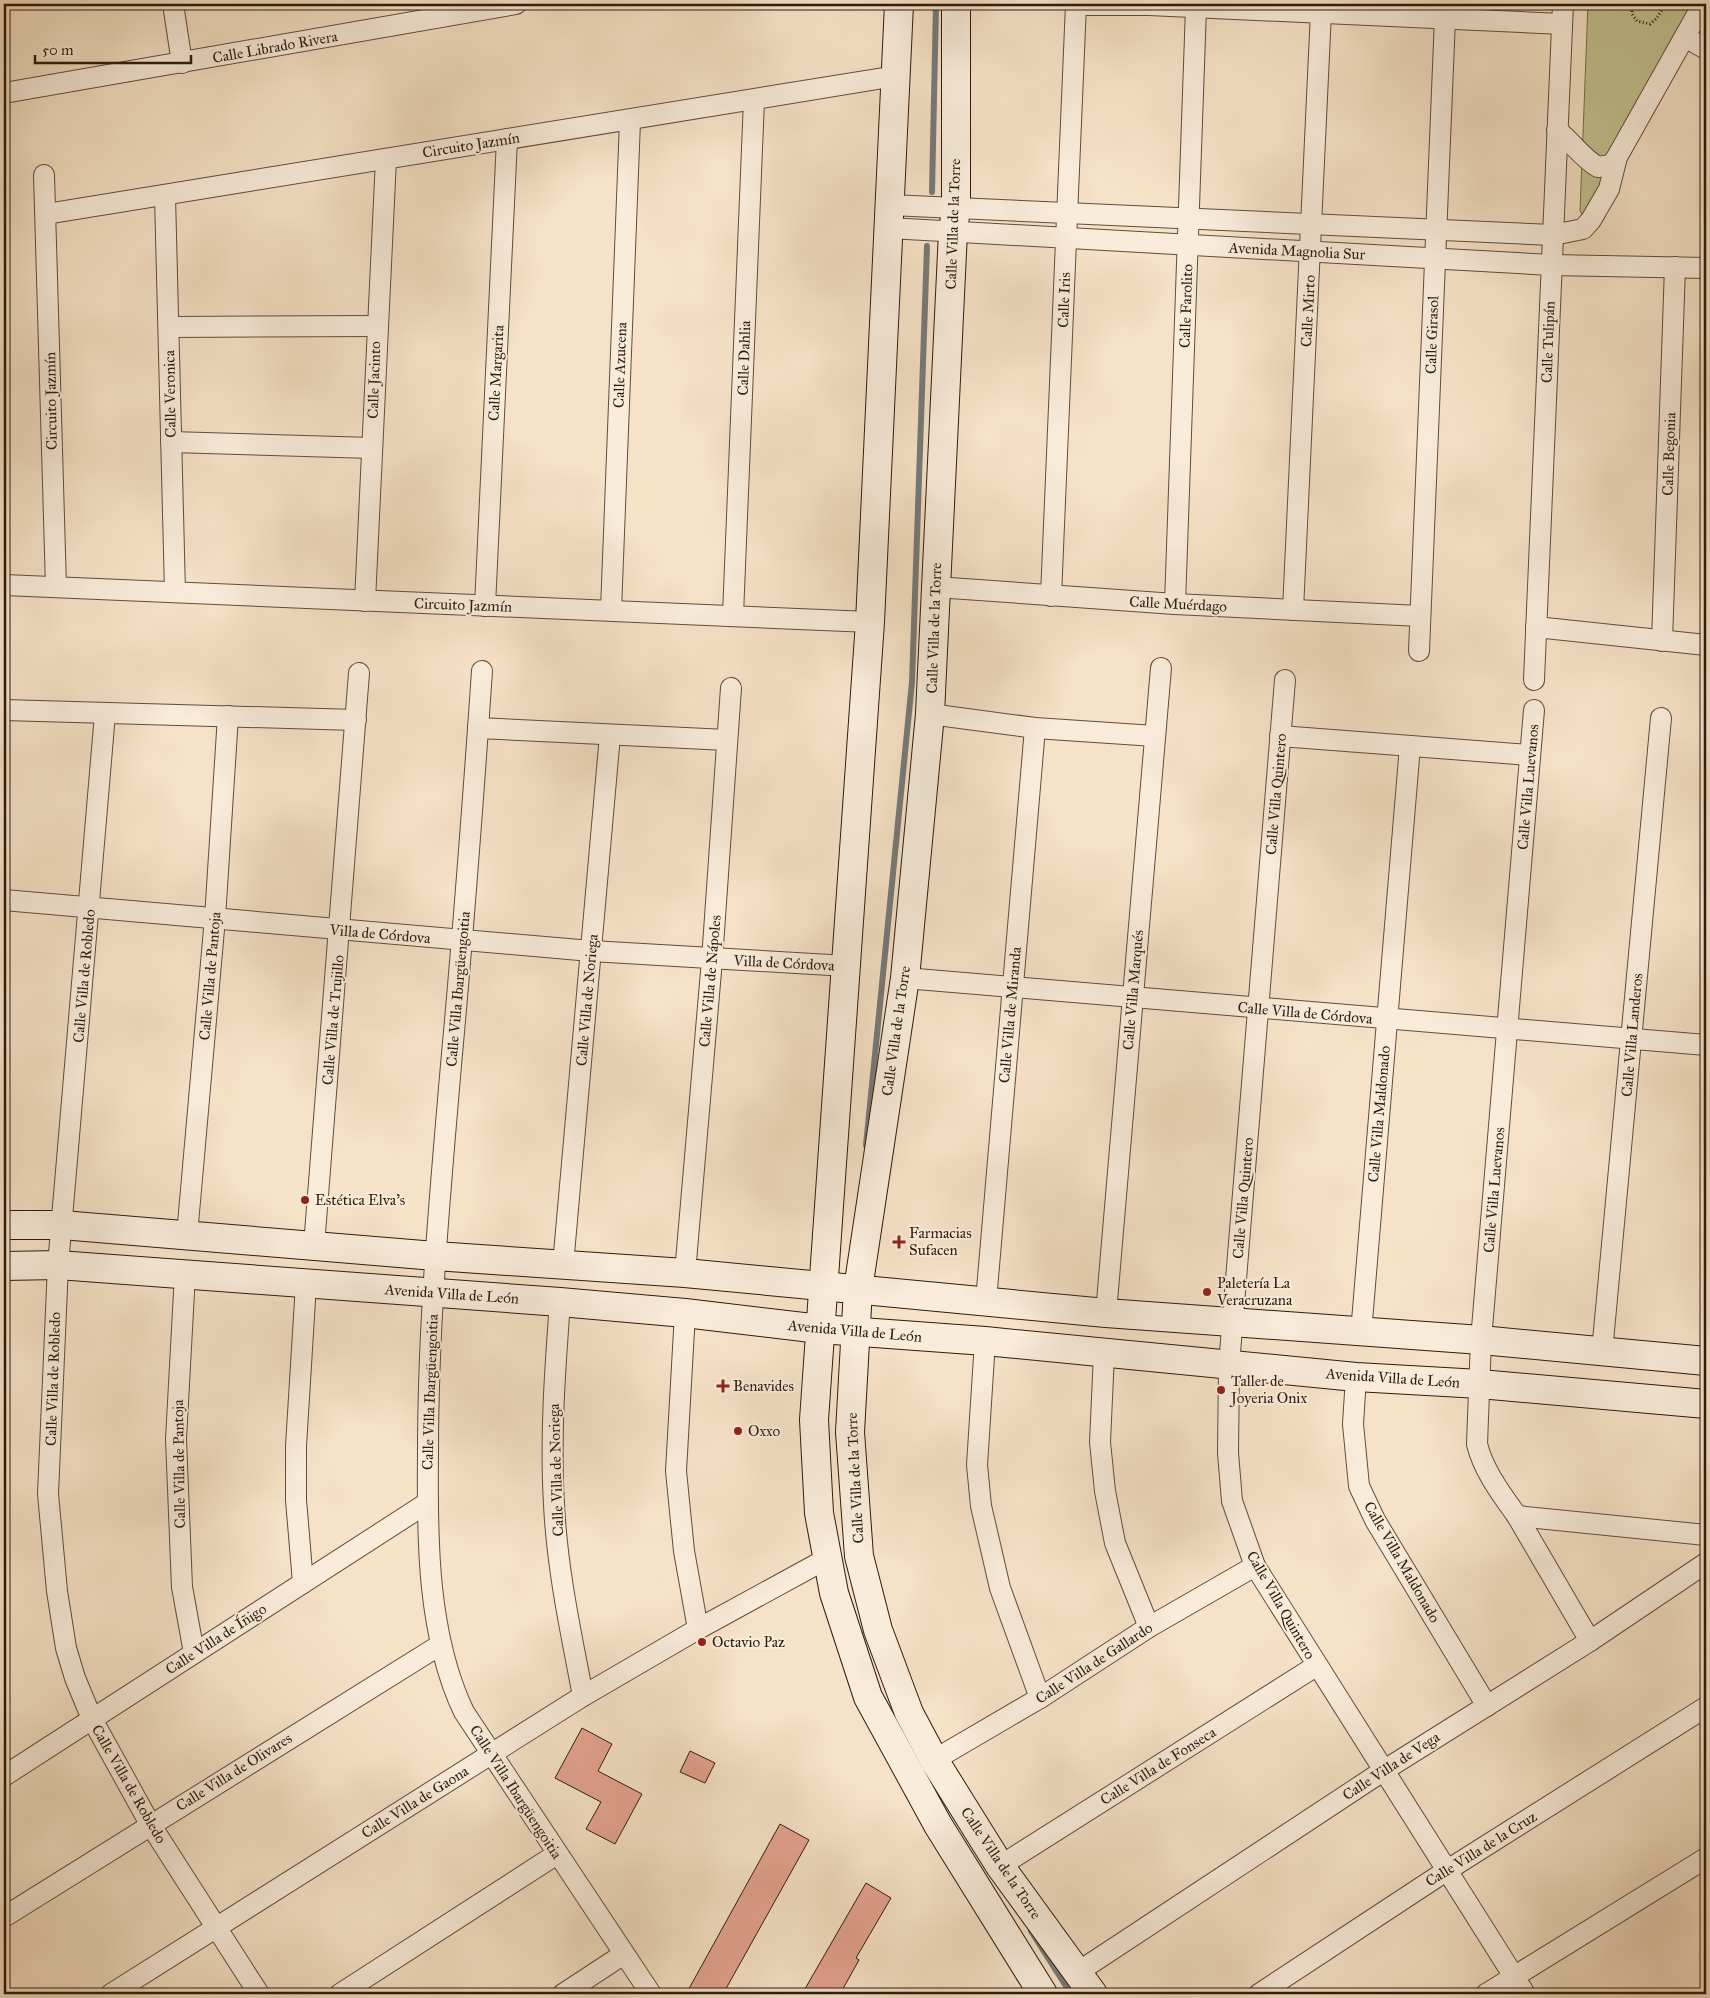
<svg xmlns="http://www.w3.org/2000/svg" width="1710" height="1998" font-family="'IM FELL Great Primer',serif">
<rect width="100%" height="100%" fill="#f6e2c7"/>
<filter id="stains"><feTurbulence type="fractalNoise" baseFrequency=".004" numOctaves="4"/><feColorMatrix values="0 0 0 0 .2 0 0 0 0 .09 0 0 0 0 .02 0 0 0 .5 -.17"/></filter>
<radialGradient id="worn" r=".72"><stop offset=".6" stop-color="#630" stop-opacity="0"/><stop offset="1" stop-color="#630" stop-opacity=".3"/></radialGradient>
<path fill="#c3c191" stroke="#796e50" d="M1588,4H1694L1615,173L1583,216L1580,211Z"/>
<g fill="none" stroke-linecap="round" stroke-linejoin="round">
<g stroke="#757a79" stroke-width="6">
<path d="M932,192L936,4"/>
<path d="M866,1145L912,682L927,246"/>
<path d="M1031,1931L1071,1994"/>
</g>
</g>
<g fill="#e3a290" stroke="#2f1a0e">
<path d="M582,1728L612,1744L598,1771L642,1794L615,1844L586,1829L601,1802L555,1778Z"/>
<path d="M690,1751L715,1763L705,1783L680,1772Z"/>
<path d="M780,1824L809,1840L723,1994H686Z"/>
<path d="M866,1883L891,1898L856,1958L859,1960L840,1994H802Z"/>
</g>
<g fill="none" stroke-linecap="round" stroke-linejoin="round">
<defs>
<g id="street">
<path d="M173,4L182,63"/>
<path d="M1076,5H1149L1562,24"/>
<path d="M1685,37L1706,49"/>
<path d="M4,93L516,4"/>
<path d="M1557,130C1572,142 1582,158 1598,167L1611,165L1617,157"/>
<path d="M44,175L56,587"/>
<path d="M165,196L175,592"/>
<path d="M890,205L1553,235L1583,229L1591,220L1609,189L1617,157L1703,4"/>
<path d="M46,214L896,76"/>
<path d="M889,228L1551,265L1706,268"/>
<path d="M169,327L377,326"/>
<path d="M171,442L372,448"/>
<path d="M4,585L870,622"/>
<path d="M936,587L1175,604L1420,616"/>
<path d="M1051,596L1076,4"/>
<path d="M365,601L386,159"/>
<path d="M1175,604L1196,8"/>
<path d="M485,606L507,139"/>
<path d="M611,610L630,121"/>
<path d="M1293,610L1321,12"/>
<path d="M733,615L754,100"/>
<path d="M1536,627L1706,645"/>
<path d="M1662,641L1675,267"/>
<path d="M1419,651L1445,18"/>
<path d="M482,671C473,803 463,934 451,1065C440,1194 428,1323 428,1453C427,1537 427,1635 464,1712L651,1994"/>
<path d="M1285,680L1229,1365L1228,1453L1232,1501L1255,1566L1525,1994"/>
<path d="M1534,680L1563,4"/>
<path d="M4,710L356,720"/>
<path d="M1534,710L1481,1340L1477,1444C1483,1470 1502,1495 1517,1516L1590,1641"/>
<path d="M105,714L58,1265L48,1494L57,1591L66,1648L75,1678L92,1719L150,1824L259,1994"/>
<path d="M930,714L1035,728L1155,736"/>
<path d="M478,728L727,740"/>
<path d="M1280,736L1530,755"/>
<path d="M4,900L591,951L847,966"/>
<path d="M905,978L1706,1045"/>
<path d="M187,1235L215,918L228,716"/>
<path d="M314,1246L359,673"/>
<path d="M563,1265L610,735"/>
<path d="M685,1273L712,960L731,688"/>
<path d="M185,1274L176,1439L182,1587L194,1653"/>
<path d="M986,1301L1035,728"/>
<path d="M560,1302C555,1370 550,1437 554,1504C557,1569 571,1633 583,1696"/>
<path d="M685,1313L676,1471L684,1551L698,1629"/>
<path d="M1106,1313L1161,668"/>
<path d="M1361,1333L1410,746"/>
<path d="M985,1341L977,1465L981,1506L1000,1588L1040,1698"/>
<path d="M1602,1352L1661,718"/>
<path d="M1104,1354L1100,1442L1105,1491L1115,1543L1149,1627"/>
<path d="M1356,1377L1353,1424L1359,1486L1375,1520L1487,1706"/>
<path d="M1517,1516L1706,1535"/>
<path d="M303,1583L296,1500V1446L306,1284"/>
<path d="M934,1760L1040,1698L1149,1627L1255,1566"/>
<path d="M4,1776L427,1503"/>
<path d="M1000,1866L1316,1666"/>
<path d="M4,1917L440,1645"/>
<path d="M1078,1972L1383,1771L1590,1641L1706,1563"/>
<path d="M111,1994L583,1696L698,1629L828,1558"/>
<path d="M340,1994L557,1854"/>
<path d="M563,1994L624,1954"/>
<path d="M1259,1994L1446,1871L1706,1707"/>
<path d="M1486,1994L1706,1858"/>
</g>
<g id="secondary">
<path d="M899,4L870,622L814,1420L819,1513L834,1593L868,1697L938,1825L1043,1994"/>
<path d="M956,4V208L953,232L930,714L905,978L858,1289L850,1432L859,1556L878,1630L909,1713L934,1760L1000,1866L1093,1994"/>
<path d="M4,1225H62L435,1256L685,1273L1106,1313L1481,1340L1706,1361"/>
<path d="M4,1266L58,1265L560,1302L685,1313L820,1329L985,1341L1356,1377L1480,1384L1706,1404"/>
</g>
</defs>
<use href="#street" stroke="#614c3c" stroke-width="22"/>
<use href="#secondary" stroke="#2f1a0e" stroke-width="30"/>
<path stroke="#2f1a0e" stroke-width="3" stroke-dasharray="1 2.5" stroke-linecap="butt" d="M1632,4V14L1637,21L1650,24L1656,19L1666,4"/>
<use href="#street" stroke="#f9ecdb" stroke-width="20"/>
<use href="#secondary" stroke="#f9ecdb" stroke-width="28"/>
</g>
<g fill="#8f2418" stroke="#f9ecdb" stroke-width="2">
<circle cx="305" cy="1200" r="5"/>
<path d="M896.5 1234.5h5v5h5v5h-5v5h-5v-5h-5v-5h5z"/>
<circle cx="1207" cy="1292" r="5"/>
<path d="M720.5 1378.5h5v5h5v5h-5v5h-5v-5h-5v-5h5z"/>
<circle cx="1221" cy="1390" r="5"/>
<circle cx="738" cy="1431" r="5"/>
<circle cx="702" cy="1642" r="5"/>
</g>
<g text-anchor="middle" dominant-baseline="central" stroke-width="4" stroke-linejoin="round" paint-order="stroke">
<g font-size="15" fill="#2f1a0e" stroke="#f9ecdb">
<text transform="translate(275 47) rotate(-10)">Calle Librado Rivera</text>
<text transform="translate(471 145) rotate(-9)">Circuito Jazmín</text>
<text transform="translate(953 224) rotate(-88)">Calle Villa de la Torre</text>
<text transform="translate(1297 251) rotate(3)">Avenida Magnolia Sur</text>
<text transform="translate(1064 300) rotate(-88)">Calle Iris</text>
<text transform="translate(1186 306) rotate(-88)">Calle Farolito</text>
<text transform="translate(1308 311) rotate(-87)">Calle Mirto</text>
<text transform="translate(1432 335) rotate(-88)">Calle Girasol</text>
<text transform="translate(1548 342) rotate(-88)">Calle Tulipán</text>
<text transform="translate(744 358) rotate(-88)">Calle Dahlia</text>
<text transform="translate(620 365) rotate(-88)">Calle Azucena</text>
<text transform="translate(496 373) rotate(-87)">Calle Margarita</text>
<text transform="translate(374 380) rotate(-88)">Calle Jacinto</text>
<text transform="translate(170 394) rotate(-91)">Calle Veronica</text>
<text transform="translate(51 401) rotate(-91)">Circuito Jazmín</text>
<text transform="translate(1669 454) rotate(-88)">Calle Begonia</text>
<text transform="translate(1178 604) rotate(3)">Calle Muérdago</text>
<text transform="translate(463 605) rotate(2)">Circuito Jazmín</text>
<text transform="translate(934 628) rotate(-88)">Calle Villa de la Torre</text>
<text transform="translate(1528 787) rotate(-85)">Calle Villa Luevanos</text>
<text transform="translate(1276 794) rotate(-85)">Calle Villa Quintero</text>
<text transform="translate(380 934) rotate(5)">Villa de Córdova</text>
<text transform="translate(784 963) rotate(3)">Villa de Córdova</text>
<text transform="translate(84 976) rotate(-85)">Calle Villa de Robledo</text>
<text transform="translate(210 976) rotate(-85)">Calle Villa de Pantoja</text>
<text transform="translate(710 981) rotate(-85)">Calle Villa de Nápoles</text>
<text transform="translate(458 989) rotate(-85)">Calle Villa Ibargüengoitia</text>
<text transform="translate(1133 990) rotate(-85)">Calle Villa Marqués</text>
<text transform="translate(587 1000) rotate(-85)">Calle Villa de Noriega</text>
<text transform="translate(1305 1013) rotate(5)">Calle Villa de Córdova</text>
<text transform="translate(1010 1015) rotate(-85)">Calle Villa de Miranda</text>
<text transform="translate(333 1020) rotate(-85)">Calle Villa de Trujillo</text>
<text transform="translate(896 1031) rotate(-82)">Calle Villa de la Torre</text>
<text transform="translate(1632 1035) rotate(-85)">Calle Villa Landeros</text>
<text transform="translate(1379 1114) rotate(-85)">Calle Villa Maldonado</text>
<text transform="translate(1494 1190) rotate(-85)">Calle Villa Luevanos</text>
<text transform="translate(1243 1198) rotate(-85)">Calle Villa Quintero</text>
<text transform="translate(452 1294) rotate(4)">Avenida Villa de León</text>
<text transform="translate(855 1331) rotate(5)">Avenida Villa de León</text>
<text transform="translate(1393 1378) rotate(4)">Avenida Villa de León</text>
<text transform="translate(53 1379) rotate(-88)">Calle Villa de Robledo</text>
<text transform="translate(430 1392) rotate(-88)">Calle Villa Ibargüengoitia</text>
<text transform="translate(179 1464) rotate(-91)">Calle Villa de Pantoja</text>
<text transform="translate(556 1470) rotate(-92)">Calle Villa de Noriega</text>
<text transform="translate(855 1478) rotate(-93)">Calle Villa de la Torre</text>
<text transform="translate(1402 1562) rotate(60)">Calle Villa Maldonado</text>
<text transform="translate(1281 1605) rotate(60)">Calle Villa Quintero</text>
<text transform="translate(216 1639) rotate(-33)">Calle Villa de Íñigo</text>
<text transform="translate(1094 1663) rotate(-33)">Calle Villa de Gallardo</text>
<text transform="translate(1158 1766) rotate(-32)">Calle Villa de Fonseca</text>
<text transform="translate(1391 1766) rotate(-33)">Calle Villa de Vega</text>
<text transform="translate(234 1772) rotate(-32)">Calle Villa de Olivares</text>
<text transform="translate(129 1784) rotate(60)">Calle Villa de Robledo</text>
<text transform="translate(516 1792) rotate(57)">Calle Villa Ibargüengoitia</text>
<text transform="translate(415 1802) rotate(-32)">Calle Villa de Gaona</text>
<text transform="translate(1481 1849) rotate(-32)">Calle Villa de la Cruz</text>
<text transform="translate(1001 1863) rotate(56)">Calle Villa de la Torre</text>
</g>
<g font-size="15" fill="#2f1a0e" stroke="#f9ecdb" text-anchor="start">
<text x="315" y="1200">Estética Elva’s</text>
<text x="909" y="1233">Farmacias<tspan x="909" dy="17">Sufacen</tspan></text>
<text x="1217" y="1283">Paletería La<tspan x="1217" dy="17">Veracruzana</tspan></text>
<text x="1231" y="1381">Taller de<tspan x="1231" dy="17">Joyeria Onix</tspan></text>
<text x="733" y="1386">Benavides</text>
<text x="748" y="1431">Oxxo</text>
<text x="712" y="1642">Octavio Paz</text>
</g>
</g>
<rect width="1710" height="1998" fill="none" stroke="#f6e2c7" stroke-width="20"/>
<rect x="5" y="5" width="1700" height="1988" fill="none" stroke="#2f1a0e" stroke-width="2.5"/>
<rect x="10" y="10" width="1690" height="1978" fill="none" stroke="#2f1a0e"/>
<path d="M35 55v8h156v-8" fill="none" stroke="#2f1a0e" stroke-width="2.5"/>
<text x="42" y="55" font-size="15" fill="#2f1a0e" stroke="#f9ecdb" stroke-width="4" paint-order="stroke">50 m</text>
<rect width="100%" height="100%" filter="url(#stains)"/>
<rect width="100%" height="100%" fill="url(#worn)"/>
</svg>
